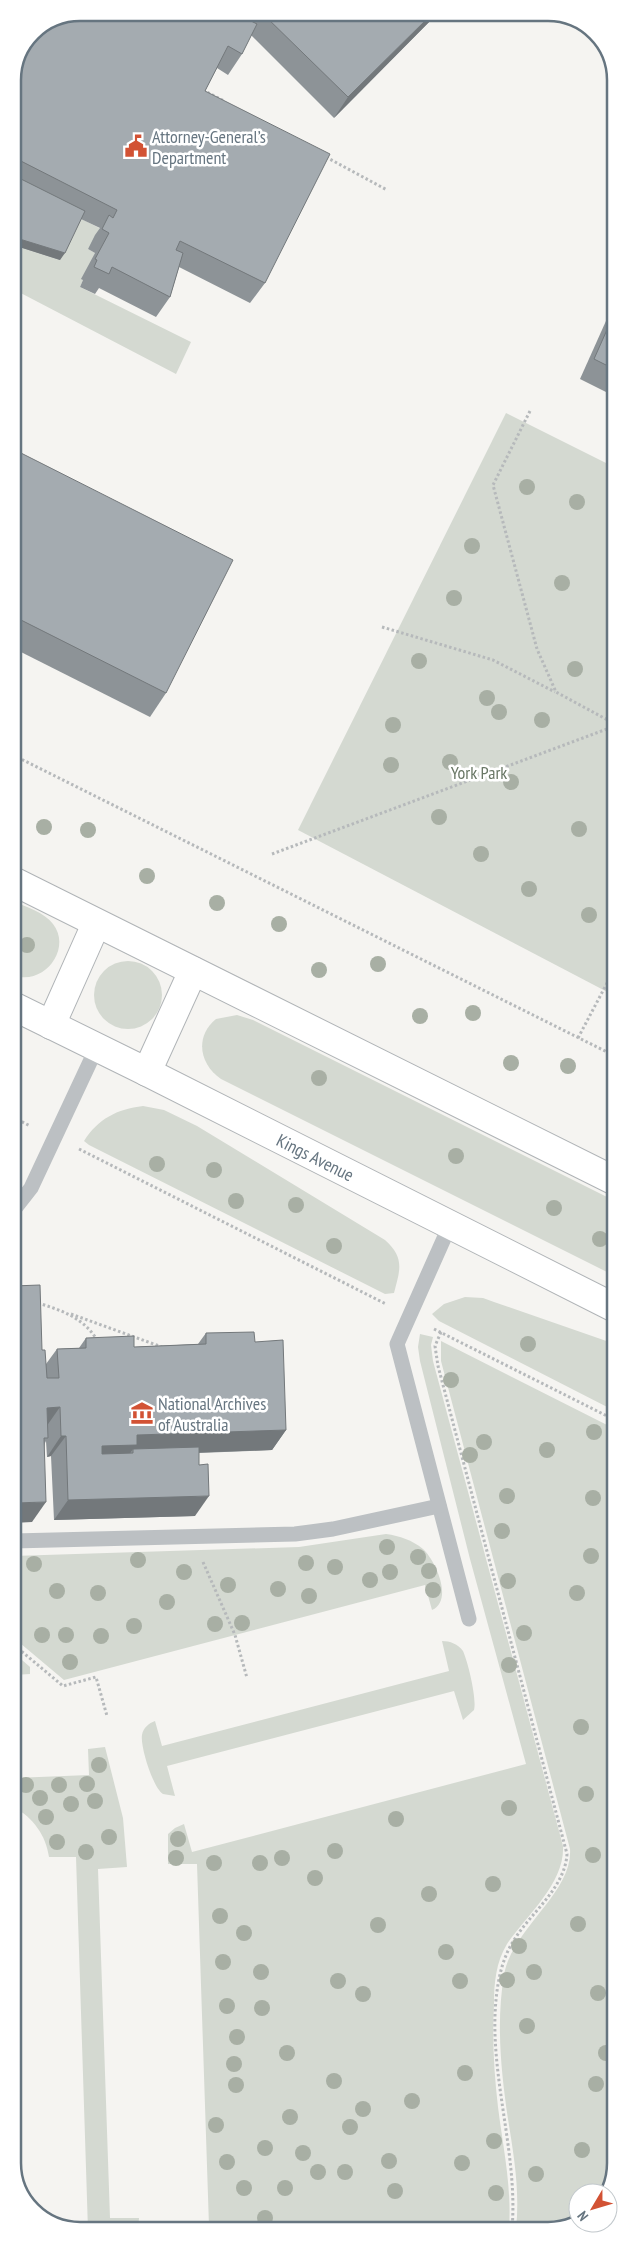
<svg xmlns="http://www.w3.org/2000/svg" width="628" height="2243" font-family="'PT Sans Narrow',sans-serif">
<rect width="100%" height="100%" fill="#f5f4f1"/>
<g fill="#d4d9d1">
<path d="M80,218L103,230L88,249L95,253L80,287L191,342L176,374L13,289V245L60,260Z"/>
<path d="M506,413L614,467L615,996L298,830Z"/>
<path d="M13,901C26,907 44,912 53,924C73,950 42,987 13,975Z"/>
<circle cx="128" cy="995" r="34"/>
<path d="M237,1015L253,1020L615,1201V1276L221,1079C200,1065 194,1037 216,1019Z"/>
<path d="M143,1106L164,1110L197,1126L385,1240C405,1258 400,1270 394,1293L385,1294L89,1145L84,1141C98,1119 117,1109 143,1106Z"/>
<path d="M465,1297L483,1298L494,1302L615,1344V1411L439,1321L432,1314L444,1304Z"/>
<path d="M420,1334L433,1337L431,1345L433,1361L563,1846C565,1883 527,1915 507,1944C496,1962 494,1983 494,2004C492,2038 494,2073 498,2107C503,2148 512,2187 509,2229L181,2230L180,2228L209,2226L197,1864H168V1834L175,1828L184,1824L192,1852L526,1764L470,1559L420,1361L418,1347Z"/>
<path d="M441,1341L615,1429V2163L605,2193H578V2219L562,2229H516C520,2192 514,2156 508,2119C501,2071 496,2023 504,1975C512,1928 573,1893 570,1849L441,1361Z"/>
<path d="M386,1534C400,1536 412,1540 423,1549C435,1560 454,1600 432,1610L425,1585L64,1680L14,1638L13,1556L299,1547Z"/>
<path d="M442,1641C450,1641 458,1644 463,1651C468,1662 477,1699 474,1710L463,1720L454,1691L167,1766L175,1796L163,1794C153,1788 140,1746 142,1735C143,1728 149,1723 155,1721L162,1746L449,1671Z"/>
<path d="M14,1653L30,1667V1674L14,1675Z"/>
<path d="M105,1747L123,1818L127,1867L98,1869L110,2218H139L138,2230H88L76,1857H49C46,1835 33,1818 14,1807V1778L89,1775L88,1749Z"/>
</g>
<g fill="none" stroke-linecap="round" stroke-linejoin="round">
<defs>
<g id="primary">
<path d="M13,881L615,1181"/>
<path id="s1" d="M13,1006L147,1072L615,1308"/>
<path d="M51,1025L96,924"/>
<path d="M147,1072L193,971"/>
</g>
</defs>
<use href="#primary" stroke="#b0b4b7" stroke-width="30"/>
<g stroke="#b6b9bb" stroke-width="3" stroke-dasharray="2.5 2.5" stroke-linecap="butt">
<path d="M203,90L224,101"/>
<path d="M326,157L387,190"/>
<path d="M530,411L493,485L537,649L556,692L615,724"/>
<path d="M382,627L493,660L555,692"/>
<path d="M13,755L615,1056"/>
<path d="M272,854L615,726"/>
<path d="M578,1038L615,968"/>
<path d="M13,1117L30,1126"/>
<path d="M79,1149L386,1304"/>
<path d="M38,1303C61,1310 84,1318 97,1340"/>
<path d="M71,1314L162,1347"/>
<path d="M434,1329L615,1420"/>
<path d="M441,1332L435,1346L438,1366L567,1854C565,1887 533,1911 516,1937C507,1950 502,1964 499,1979C483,2060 519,2147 512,2229"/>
<path d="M203,1562L235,1635L247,1678"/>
<path d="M14,1645L63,1686L96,1677L107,1716"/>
</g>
<g stroke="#bcc0c3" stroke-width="15">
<path d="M13,1211L31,1188L97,1047"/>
<path d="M450,1225L397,1344L469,1619"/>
<path d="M13,1541L295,1534L333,1529L439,1506"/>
</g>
<use href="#primary" stroke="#fff" stroke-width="28"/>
</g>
<g fill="#a8afa4">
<circle cx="527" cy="487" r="8"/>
<circle cx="577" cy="502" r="8"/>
<circle cx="472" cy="546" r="8"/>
<circle cx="562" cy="583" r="8"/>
<circle cx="454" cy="598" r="8"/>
<circle cx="419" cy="661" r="8"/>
<circle cx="575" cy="669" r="8"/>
<circle cx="487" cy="698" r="8"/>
<circle cx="499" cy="712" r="8"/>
<circle cx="542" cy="720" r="8"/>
<circle cx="393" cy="725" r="8"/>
<circle cx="450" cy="762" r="8"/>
<circle cx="391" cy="765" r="8"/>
<circle cx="511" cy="782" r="8"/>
<circle cx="439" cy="817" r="8"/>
<circle cx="44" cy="827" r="8"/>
<circle cx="579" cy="829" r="8"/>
<circle cx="88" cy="830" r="8"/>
<circle cx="481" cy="854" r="8"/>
<circle cx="147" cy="876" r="8"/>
<circle cx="529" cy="889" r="8"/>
<circle cx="217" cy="903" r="8"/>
<circle cx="589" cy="915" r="8"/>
<circle cx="279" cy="924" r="8"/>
<circle cx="27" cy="945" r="8"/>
<circle cx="378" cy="964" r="8"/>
<circle cx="319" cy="970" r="8"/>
<circle cx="473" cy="1013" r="8"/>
<circle cx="420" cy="1016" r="8"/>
<circle cx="511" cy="1063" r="8"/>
<circle cx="568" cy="1066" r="8"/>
<circle cx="319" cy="1078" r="8"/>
<circle cx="456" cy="1156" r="8"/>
<circle cx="157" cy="1164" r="8"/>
<circle cx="214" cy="1170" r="8"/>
<circle cx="236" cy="1201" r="8"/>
<circle cx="296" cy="1205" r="8"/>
<circle cx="554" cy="1208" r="8"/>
<circle cx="600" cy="1239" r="8"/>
<circle cx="334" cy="1246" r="8"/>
<circle cx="528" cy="1344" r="8"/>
<circle cx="451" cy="1380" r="8"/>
<circle cx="594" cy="1432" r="8"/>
<circle cx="484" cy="1442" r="8"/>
<circle cx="547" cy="1450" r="8"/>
<circle cx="470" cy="1455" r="8"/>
<circle cx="507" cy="1496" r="8"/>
<circle cx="593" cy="1498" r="8"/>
<circle cx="502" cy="1531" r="8"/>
<circle cx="387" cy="1547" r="8"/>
<circle cx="591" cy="1556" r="8"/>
<circle cx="418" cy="1557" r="8"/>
<circle cx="138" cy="1560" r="8"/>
<circle cx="306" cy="1563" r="8"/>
<circle cx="34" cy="1564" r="8"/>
<circle cx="335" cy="1567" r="8"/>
<circle cx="429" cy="1571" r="8"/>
<circle cx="184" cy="1572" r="8"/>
<circle cx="390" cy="1572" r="8"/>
<circle cx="370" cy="1580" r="8"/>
<circle cx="508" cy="1581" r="8"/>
<circle cx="228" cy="1585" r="8"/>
<circle cx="278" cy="1589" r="8"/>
<circle cx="433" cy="1590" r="8"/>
<circle cx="57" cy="1591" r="8"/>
<circle cx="98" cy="1593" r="8"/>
<circle cx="577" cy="1593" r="8"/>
<circle cx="309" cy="1596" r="8"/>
<circle cx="167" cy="1602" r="8"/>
<circle cx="242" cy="1623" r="8"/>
<circle cx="215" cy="1624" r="8"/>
<circle cx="134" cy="1626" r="8"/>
<circle cx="524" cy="1633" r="8"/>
<circle cx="42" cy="1635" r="8"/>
<circle cx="66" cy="1635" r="8"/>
<circle cx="101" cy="1636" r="8"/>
<circle cx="70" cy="1662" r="8"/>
<circle cx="509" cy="1665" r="8"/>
<circle cx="581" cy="1727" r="8"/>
<circle cx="99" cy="1765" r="8"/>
<circle cx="87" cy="1784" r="8"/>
<circle cx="26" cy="1785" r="8"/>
<circle cx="59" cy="1785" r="8"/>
<circle cx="586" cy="1794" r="8"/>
<circle cx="40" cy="1798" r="8"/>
<circle cx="95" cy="1801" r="8"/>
<circle cx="71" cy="1804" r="8"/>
<circle cx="509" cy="1808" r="8"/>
<circle cx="46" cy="1817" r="8"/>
<circle cx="396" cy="1819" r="8"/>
<circle cx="109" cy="1837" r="8"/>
<circle cx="178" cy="1839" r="8"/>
<circle cx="57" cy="1842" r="8"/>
<circle cx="335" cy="1851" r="8"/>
<circle cx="86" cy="1852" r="8"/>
<circle cx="593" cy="1855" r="8"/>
<circle cx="176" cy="1858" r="8"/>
<circle cx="282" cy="1858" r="8"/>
<circle cx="214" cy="1863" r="8"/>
<circle cx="260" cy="1863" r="8"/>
<circle cx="315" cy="1878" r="8"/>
<circle cx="493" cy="1884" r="8"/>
<circle cx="429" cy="1894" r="8"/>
<circle cx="220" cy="1916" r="8"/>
<circle cx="578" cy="1924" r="8"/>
<circle cx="378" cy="1925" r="8"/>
<circle cx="244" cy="1933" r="8"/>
<circle cx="519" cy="1946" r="8"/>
<circle cx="446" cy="1952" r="8"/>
<circle cx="223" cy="1962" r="8"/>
<circle cx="261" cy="1972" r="8"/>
<circle cx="534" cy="1972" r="8"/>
<circle cx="507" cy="1980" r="8"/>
<circle cx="338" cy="1981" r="8"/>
<circle cx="460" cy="1981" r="8"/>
<circle cx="598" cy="1993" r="8"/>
<circle cx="363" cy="1994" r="8"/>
<circle cx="227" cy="2006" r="8"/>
<circle cx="262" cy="2008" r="8"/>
<circle cx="527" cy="2026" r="8"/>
<circle cx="237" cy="2037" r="8"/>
<circle cx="287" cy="2053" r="8"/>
<circle cx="606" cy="2053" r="8"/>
<circle cx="234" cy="2064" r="8"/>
<circle cx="465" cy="2073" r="8"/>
<circle cx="334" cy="2081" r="8"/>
<circle cx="596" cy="2084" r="8"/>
<circle cx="236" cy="2085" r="8"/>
<circle cx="412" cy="2101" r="8"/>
<circle cx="363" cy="2109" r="8"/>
<circle cx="290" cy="2117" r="8"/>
<circle cx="216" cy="2125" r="8"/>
<circle cx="350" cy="2127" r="8"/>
<circle cx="494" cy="2141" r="8"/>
<circle cx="265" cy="2148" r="8"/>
<circle cx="582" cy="2150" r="8"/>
<circle cx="303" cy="2153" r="8"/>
<circle cx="389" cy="2161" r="8"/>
<circle cx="227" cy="2162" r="8"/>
<circle cx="462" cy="2163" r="8"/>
<circle cx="318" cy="2172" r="8"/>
<circle cx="345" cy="2172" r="8"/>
<circle cx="536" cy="2174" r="8"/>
<circle cx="244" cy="2188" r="8"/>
<circle cx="285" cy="2188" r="8"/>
<circle cx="395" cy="2191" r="8"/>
<circle cx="496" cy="2193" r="8"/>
<circle cx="265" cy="2218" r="8"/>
</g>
<g fill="#8d9397">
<path d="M80,12L438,13L334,118L251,35L242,54L228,75L217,68L205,91L265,283L250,303L179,267L170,297L156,317L99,288L95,294L80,287L83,280L81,279L95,253L88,249L95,235L100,228L81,219L60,260L13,245L12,80Z"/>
<path d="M614,303V396L580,379Z"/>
<path d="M13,449L166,693L150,717L13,648Z"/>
<path d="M206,1333L255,1342L286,1430L272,1450L199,1453L195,1516L54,1520L51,1456L47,1457L46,1441L45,1443L32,1522L42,1350L46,1364L57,1349L79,1348L86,1338L134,1347L198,1344Z"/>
</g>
<g fill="#73787b">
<path d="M433,13H438L334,118L348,97Z"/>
<path d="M13,237L65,253L60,260L13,245Z"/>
<path d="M60,1407L46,1427L47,1408Z"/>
<path d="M286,1430L272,1450L132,1455L133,1453V1449L122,1465L88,1466L102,1446L137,1435Z"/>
<path d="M61,1436H66L51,1456L47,1457Z"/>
<path d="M209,1496L195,1516L54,1520L68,1500Z"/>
<path d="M46,1502L32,1522L13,1523V1503Z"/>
</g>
<g fill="#a4abb0" stroke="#73787b">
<path d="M80,12L245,13L243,17L257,24L242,54L228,46L205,91L330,154L265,283L180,241L176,250L183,253L170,297L112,267L109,274L94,267L97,260L95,259L109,233L102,229L109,215L113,218L117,210L13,157L12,80L32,32Z"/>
<path d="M262,13H433L348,97Z"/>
<path d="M13,175L85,211L65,253L13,237Z"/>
<path d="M614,314V369L594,359Z"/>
<path d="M13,449L233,560L166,693L13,616Z"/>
<path d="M40,1285L42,1350H45L47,1378H59L57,1349L86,1348V1338L134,1336V1347L206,1344V1333L254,1332L255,1342L283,1340L286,1430L137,1435V1445L102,1446V1454L133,1453V1449L199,1447V1465L208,1464L209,1496L68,1500L66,1436H61L60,1407L47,1408L48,1438H44L46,1502L13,1503V1286Z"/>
</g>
<defs>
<symbol id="civic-bare" viewBox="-9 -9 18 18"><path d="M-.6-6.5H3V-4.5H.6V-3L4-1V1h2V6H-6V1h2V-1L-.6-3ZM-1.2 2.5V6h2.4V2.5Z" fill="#d25234" stroke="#fff" stroke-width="2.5" paint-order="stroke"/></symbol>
<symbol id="museum-bare" viewBox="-9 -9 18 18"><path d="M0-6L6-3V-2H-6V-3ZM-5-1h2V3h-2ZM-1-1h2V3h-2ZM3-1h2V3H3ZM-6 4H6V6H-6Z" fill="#d25234" stroke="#fff" stroke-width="2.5" paint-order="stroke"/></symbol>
</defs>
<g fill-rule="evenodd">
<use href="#civic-bare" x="120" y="130" width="32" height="32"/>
<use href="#museum-bare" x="126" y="1397" width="32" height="32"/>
</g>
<g text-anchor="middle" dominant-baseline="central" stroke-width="5" stroke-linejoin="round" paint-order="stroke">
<g font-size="18" fill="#667580" stroke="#fff" text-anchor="start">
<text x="152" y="136">Attorney-General’s<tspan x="152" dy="21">Department</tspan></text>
<text x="158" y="1403">National Archives<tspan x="158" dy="21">of Australia</tspan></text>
</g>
<g font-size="18" fill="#697765" stroke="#fff">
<text x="479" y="772">York Park</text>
</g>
<g font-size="18" fill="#667580" stroke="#fff">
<text stroke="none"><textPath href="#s1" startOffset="338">Kings Avenue</textPath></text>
</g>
</g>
<path d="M0 0H628V2243H0ZM80 21H548A59 59 0 0 1 607 80V2163A59 59 0 0 1 548 2222H80A59 59 0 0 1 21 2163V80A59 59 0 0 1 80 21Z" fill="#fff" fill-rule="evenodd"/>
<path fill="none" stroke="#667580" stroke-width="2.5" d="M80 21H548A59 59 0 0 1 607 80V2163A59 59 0 0 1 548 2222H80A59 59 0 0 1 21 2163V80A59 59 0 0 1 80 21Z"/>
<g transform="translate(593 2208) rotate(232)"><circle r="24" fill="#ffffff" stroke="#c2c8cc"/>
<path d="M0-4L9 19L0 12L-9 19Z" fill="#d25234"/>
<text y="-8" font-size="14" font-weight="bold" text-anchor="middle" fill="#667580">N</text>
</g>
</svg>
